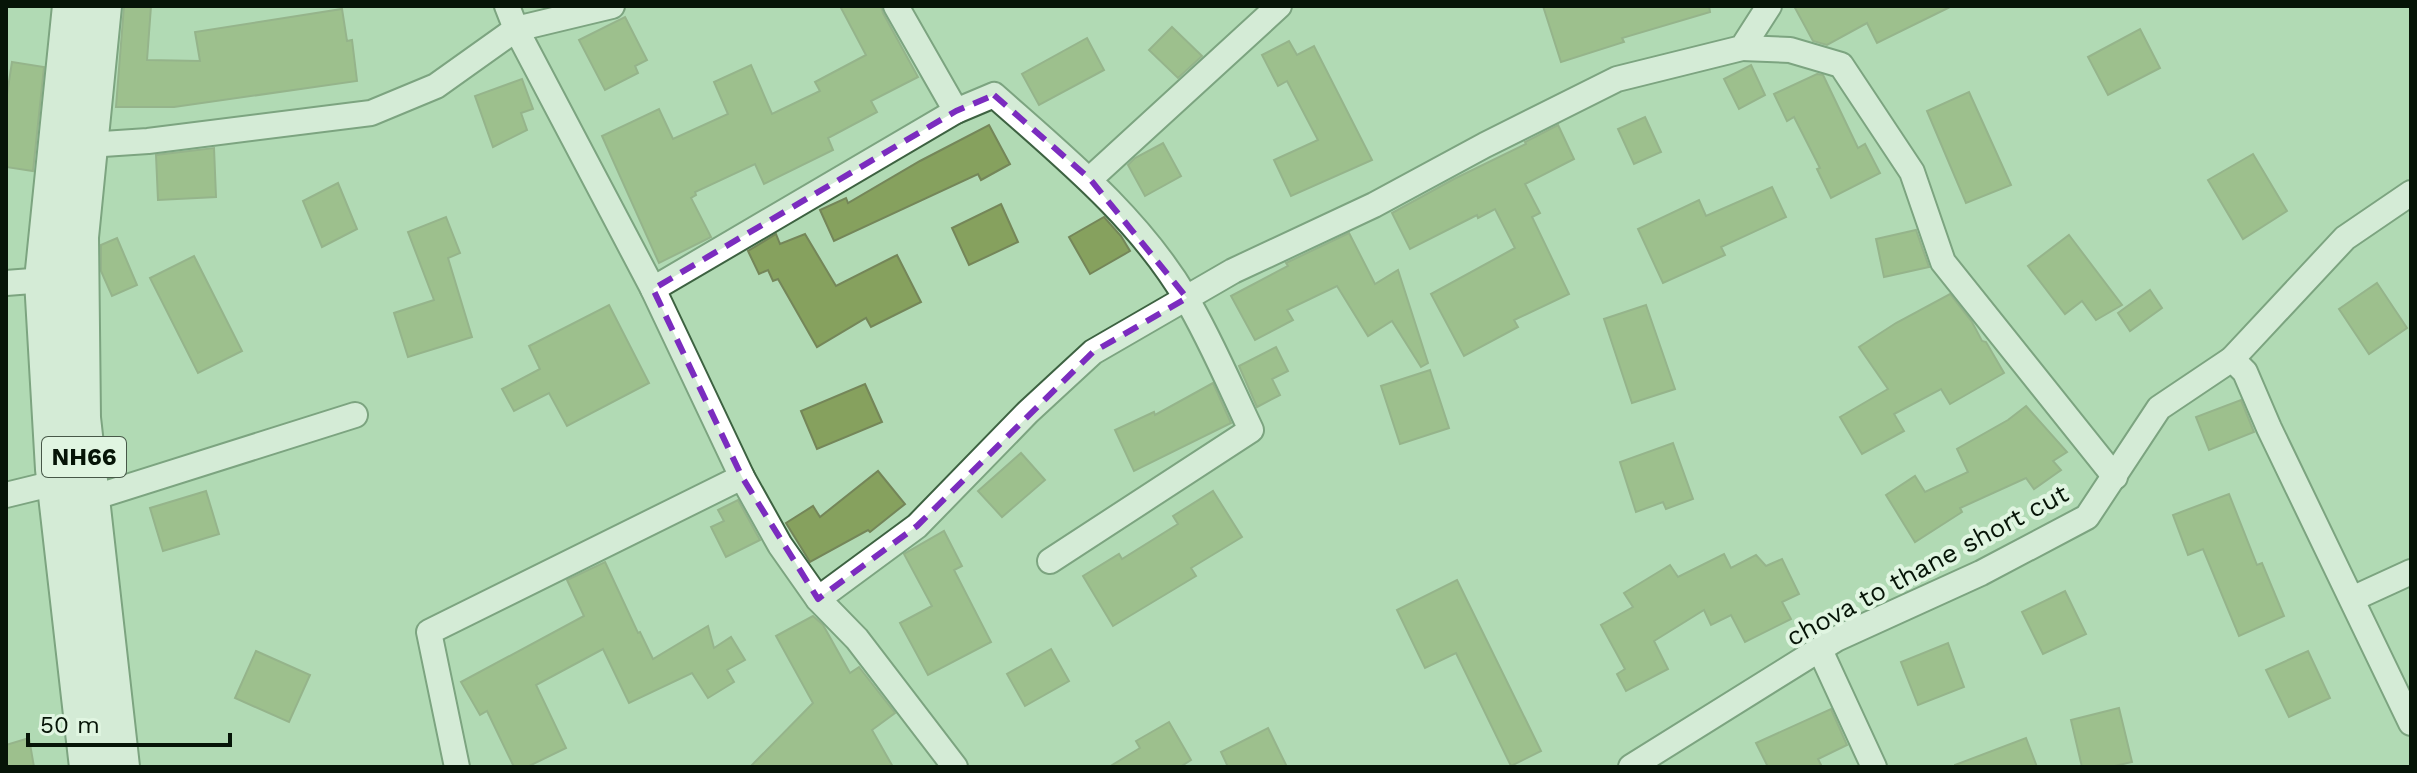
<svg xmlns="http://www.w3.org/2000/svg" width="2417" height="773" font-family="'Work Sans',sans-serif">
<rect width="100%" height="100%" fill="#b1dab4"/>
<g fill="#86a15e" stroke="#748659" stroke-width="2">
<path d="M124,6H151L147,60L200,61L195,32L342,9L347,41L352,40L357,81L174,107H116Z"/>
<path d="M840,6H881L883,13L918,77L871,101L877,112L828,138L833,150L764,184L755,164L695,192L696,195L691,198L711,237L659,263L602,136L659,109L673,139L728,114L714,82L751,65L772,114L820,91L815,82L866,55Z"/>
<path d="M1543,6H1709L1710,12L1622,38L1624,42L1561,62Z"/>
<path d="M1794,6H1952L1877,43L1867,23L1827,45L1813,41Z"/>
<path d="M625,17L647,60L635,66L638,73L605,90L579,40Z"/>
<path d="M1172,27L1202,56L1178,78L1149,50Z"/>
<path d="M2140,29L2160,68L2108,95L2088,57Z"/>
<path d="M1087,38L1104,70L1039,105L1022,74Z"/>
<path d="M1289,41L1297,55L1314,46L1372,160L1291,196L1274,160L1318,140L1287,81L1278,86L1262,55Z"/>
<path d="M12,62L44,67L33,171L6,167V101Z"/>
<path d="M1751,65L1765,95L1739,109L1724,79Z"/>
<path d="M1817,74L1823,75L1858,148L1865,144L1880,173L1831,198L1817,169L1820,168L1794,117L1787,121L1774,94Z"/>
<path d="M522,79L533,109L521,113L527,130L493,147L475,96Z"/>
<path d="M1969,92L2011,185L1966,203L1927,111Z"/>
<path d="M1645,117L1661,152L1634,164L1618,129Z"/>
<path d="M989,125L1010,164L981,180L978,174L834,241L820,210L846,198L848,203L920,161Z"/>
<path d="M1558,125L1574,159L1525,184L1540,213L1532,217L1569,294L1514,320L1518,327L1464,356L1431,294L1515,248L1495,209L1478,218L1477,215L1410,249L1392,213L1454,179L1526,144L1525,142Z"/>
<path d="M1163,143L1181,176L1145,196L1128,165L1135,158Z"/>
<path d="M214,148L216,197L158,200L156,155Z"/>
<path d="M2253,154L2287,211L2243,239L2208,180Z"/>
<path d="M338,183L357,229L322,247L303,201Z"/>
<path d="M1772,187L1786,217L1721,247L1725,255L1663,283L1638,229L1699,200L1706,216Z"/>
<path d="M1001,204L1018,242L969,265L952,228Z"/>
<path d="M446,217L460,253L448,258L472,337L408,357L394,313L434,300L408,232Z"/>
<path d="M1104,217L1121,236L1130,251L1090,274L1069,237Z"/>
<path d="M1916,230L1929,267L1884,277L1876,239Z"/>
<path d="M1349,233L1375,284L1398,270L1428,363L1421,367L1392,321L1368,336L1337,286L1287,310L1293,320L1255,340L1231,296L1288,266L1286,263Z"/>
<path d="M776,234L780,244L805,234L836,286L897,255L921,302L871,327L866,318L817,347L778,279L773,281L768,270L759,274L748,251Z"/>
<path d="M2069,235L2122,305L2096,320L2082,301L2065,314L2028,266Z"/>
<path d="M117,238L137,285L112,296L101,271V245Z"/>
<path d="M194,256L242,351L198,373L150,278Z"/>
<path d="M2377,283L2407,328L2369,354L2339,309Z"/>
<path d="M2150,290L2162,308L2130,331L2118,313Z"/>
<path d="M1950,294L1972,322L1982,341L1986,342L2004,373L1950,404L1941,389L1894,414L1904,431L1862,454L1840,417L1888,389L1859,347L1896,323Z"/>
<path d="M609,305L649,383L567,426L549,393L514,411L502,389L540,369L529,346Z"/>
<path d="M1646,305L1675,389L1632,403L1604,319Z"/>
<path d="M1276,347L1288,371L1272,379L1280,395L1257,407L1239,366Z"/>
<path d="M1430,370L1449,428L1400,444L1381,386Z"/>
<path d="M1213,383L1231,423L1134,471L1115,430L1154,412L1155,415Z"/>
<path d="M865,384L882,422L817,449L801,411Z"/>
<path d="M2241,400L2254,432L2209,450L2196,417Z"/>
<path d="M2026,406L2067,452L2053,461L2061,470L2034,489L2026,478L1960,508L1962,512L1915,542L1886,495L1915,476L1925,492L1968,472L1957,449L2008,420Z"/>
<path d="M1673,443L1693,499L1666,509L1663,502L1636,512L1620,462Z"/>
<path d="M1021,453L1045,480L1002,517L978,491Z"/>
<path d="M878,471L905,504L870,532L868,530L810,562L786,523L813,506L820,517Z"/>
<path d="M206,491L219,534L163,551L150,508Z"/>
<path d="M1213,491L1242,537L1191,568L1196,576L1113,626L1083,576L1119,554L1122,559L1178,524L1173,516Z"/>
<path d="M2229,494L2257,565L2262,563L2284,616L2239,636L2203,549L2188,555L2173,515Z"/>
<path d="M738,500L760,540L726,557L711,527L724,521L718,510Z"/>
<path d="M944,531L962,566L954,570L991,642L928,675L900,623L932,606L904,554Z"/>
<path d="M1724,554L1731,568L1756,555L1766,566L1782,559L1799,594L1782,602L1791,619L1745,642L1731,615L1711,625L1704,610L1654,641L1668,669L1626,691L1617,674L1625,669L1601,625L1633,607L1624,593L1670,565L1678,577Z"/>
<path d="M605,562L638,633L640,632L653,659L708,626L714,648L731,637L745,660L727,670L734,682L708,698L692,673L629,703L603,649L536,685L566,748L527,767H514L487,711L480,715L461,682L584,616L567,580Z"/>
<path d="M1457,580L1541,751L1511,766L1456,653L1425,668L1397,610Z"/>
<path d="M2065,591L2086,634L2043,654L2022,612Z"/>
<path d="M813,616L823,625L850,673L859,667L895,713L872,730L893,767H750L813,703L776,636Z"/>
<path d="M1948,643L1964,687L1918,705L1901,662Z"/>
<path d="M1051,649L1069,681L1025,706L1007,674Z"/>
<path d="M256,651L310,675L289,722L235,698Z"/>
<path d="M2308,651L2330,698L2289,717L2266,670Z"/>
<path d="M2119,708L2132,762L2110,767H2082L2071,720Z"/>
<path d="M1831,709L1847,745L1818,759L1822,767H1768L1756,743Z"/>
<path d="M1169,722L1191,760L1180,767H1109L1140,748L1136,741Z"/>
<path d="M1268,728L1287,767H1228L1221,752Z"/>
<path d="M29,738L34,767H6V745Z"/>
<path d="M2026,738L2037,767H1955V765Z"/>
</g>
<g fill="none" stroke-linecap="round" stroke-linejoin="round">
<defs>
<g id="minor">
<path d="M507,6L516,29L653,289L742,477L780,545L818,599L857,639L955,767"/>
<path d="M896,6L956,111L994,95C1064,157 1138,217 1186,298C1211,340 1230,386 1251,430L1050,561"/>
<path d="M1742,48L1790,50L1841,65L1912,172L1943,262L2115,477"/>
<path d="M88,145L148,141L371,113L436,86L516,29L612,6"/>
<path d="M1090,179L1279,6"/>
<path d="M6,283L45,280"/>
<path d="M653,289L956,111"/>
<path d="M2232,359L2245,372L2269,428L2411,723"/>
<path d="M6,495L59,482"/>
<path d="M89,499L355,415"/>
<path d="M818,599L917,526L1028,412L1093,352L1233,271L1374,205L1485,145L1617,79L1742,48L1769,6"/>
<path d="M2352,599L2411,572"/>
<path d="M1820,650L1874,767"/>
<path d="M457,767L429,632L742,477"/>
<path d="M1631,767L1836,639L1981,573L2087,517L2159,408L2232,359L2345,238L2411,193"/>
</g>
<g id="trunk">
<path d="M73,6L45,280L56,469L90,767"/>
<path d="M101,6L78,237L80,418L119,767"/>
</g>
</defs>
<use href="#minor" stroke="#3d6241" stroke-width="28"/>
<use href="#trunk" stroke="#3d6241" stroke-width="44"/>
<use href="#minor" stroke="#fff" stroke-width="24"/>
<use href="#trunk" stroke="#fff" stroke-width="40"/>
</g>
<path d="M0 0H2417V773H0ZM994,95L1090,179L1187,298L1093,352L917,526L818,599L742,477L653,289L956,111Z" fill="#b1dab4" fill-opacity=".55" fill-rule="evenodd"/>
<path fill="none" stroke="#7b2cbf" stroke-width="6" stroke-dasharray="16 10" stroke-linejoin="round" d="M994,95L1090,179L1187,298L1093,352L917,526L818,599L742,477L653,289L956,111Z"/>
<g text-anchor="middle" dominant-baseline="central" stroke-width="8" stroke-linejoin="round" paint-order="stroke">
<rect fill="#e0f5e1" stroke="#475848" stroke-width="2" x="42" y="437" width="84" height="40" rx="6"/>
<g font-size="24" font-weight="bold" fill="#061407">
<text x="84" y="457">NH66</text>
</g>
<g font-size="26" fill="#061407" stroke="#e0f5e1">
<text transform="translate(1927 565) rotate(-28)">chova to thane short cut</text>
</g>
</g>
<rect width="2417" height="773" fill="none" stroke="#061407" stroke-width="16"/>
<path d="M28 733v12h202v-12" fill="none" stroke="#061407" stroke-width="4"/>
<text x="40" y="733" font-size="24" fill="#061407" stroke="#e0f5e1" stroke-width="6" paint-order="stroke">50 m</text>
</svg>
